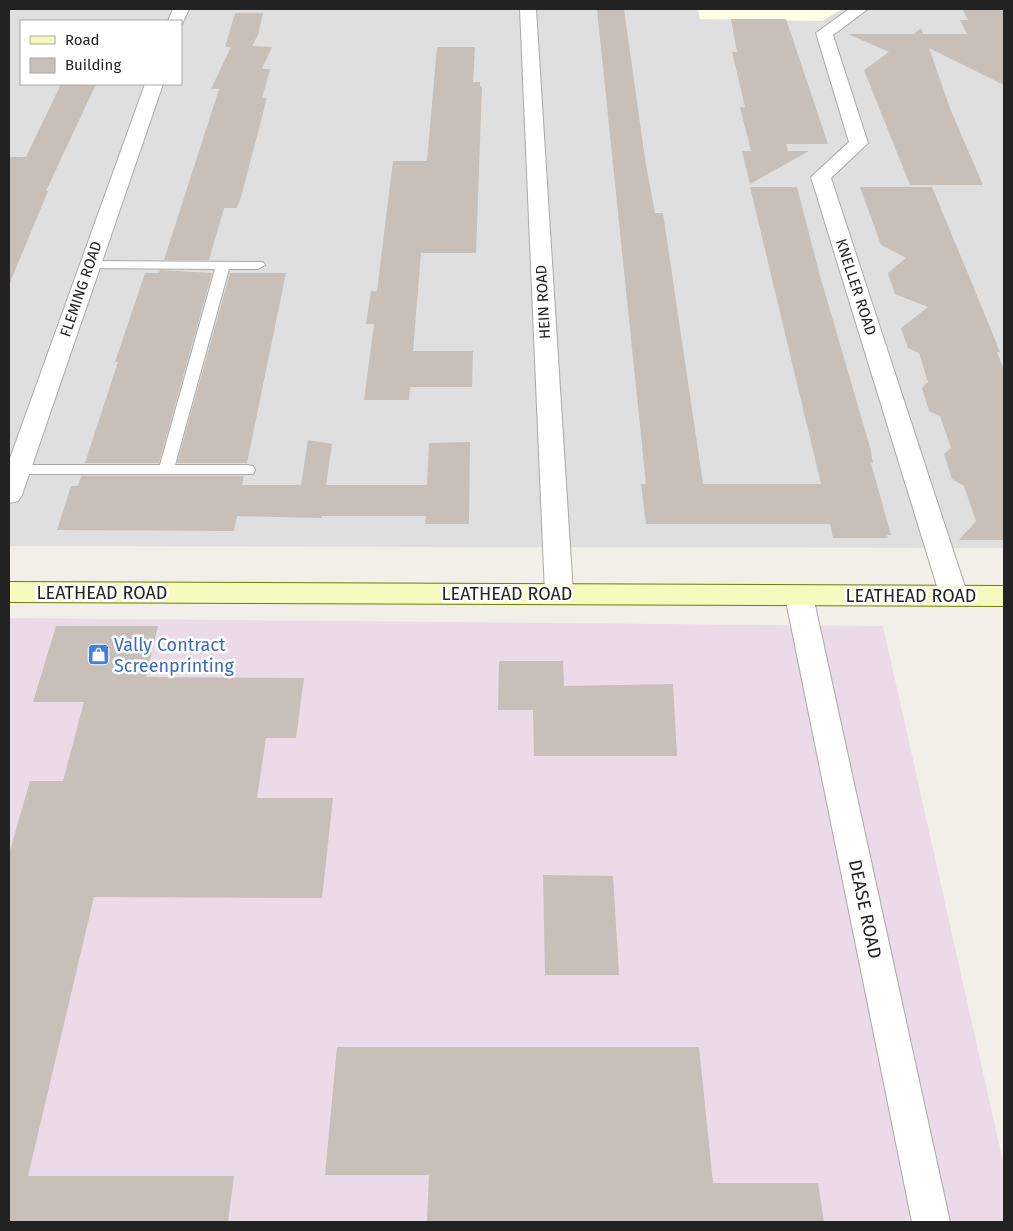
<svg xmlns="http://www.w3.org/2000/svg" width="1013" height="1231" font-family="'Fira Sans',sans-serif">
<rect width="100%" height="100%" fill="#f2efe9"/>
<path fill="#e0dfdf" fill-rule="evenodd" d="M9,9H1004V548L9,546ZM21,21H181V84H21Z"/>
<path fill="#ebdbe8" d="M9,618L883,626L1004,1166V1222H9Z"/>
<path fill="#ffffe5" d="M698,9H842L822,21L700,19Z"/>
<g fill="#c7bfb8">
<path d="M597,9H624L645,159L655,213H663L703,484H821L750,187H797L820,276L870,447L873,463H871L891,535H887L888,538H833L830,524H646L641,484H646Z"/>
<path d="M962,9H1004V85L929,48L951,111L983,185H910L864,70L889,52L848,34H914L921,28L923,34H967L960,20H968Z"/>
<path d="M235,13H263L258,35L252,46L272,47L262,69H270L262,98H267L241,197L237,208H224L209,260H164L219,89H211L231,47H225Z"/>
<path d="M731,19H786L828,144H786L788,151H809L750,184L742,151H751L740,107H745L732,52H737Z"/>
<path d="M437,47H475L473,82H480V86H482L476,253H421L413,351H473L472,387H410L409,400H364L374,324H366L371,291H377L393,161H427Z"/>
<path d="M61,84H96L46,191H48L9,285V157H26Z"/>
<path d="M860,187H932L971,281L1000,352H997L1004,370V540H959L976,521L964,486L952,479L944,454L951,448L940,416L929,411L922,388L928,382L919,353L908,348L901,328L928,307L895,294L888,273L906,258L881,245Z"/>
<path d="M160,270L212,273L159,463H85L118,362H115L145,273H159Z"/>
<path d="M230,273H286L247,463H177Z"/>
<path d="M308,440L332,444L326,485H427L429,443L470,442L469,524H425L426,516H322V518L237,516L234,531L57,530L71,486H78L81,476H244L242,485H301Z"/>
<path d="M56,626H158L146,677L304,678L296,738H266L257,798H333L322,898L94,897L28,1176H234L228,1222H9V854L30,781H63L84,702H33Z"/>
<path d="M499,661H563L564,686L673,684L677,756H534L533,710H498Z"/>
<path d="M543,875L613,876L619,975H545Z"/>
<path d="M337,1047H699L713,1183H818L824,1222H427L429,1175H325Z"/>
</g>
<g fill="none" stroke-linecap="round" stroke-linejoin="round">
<defs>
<path id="lane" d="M90,261L263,262L265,265L258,269H229L175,465H247L253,466L255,470L253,474H12L10,470L12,466L18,465H160L215,269L85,268L83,265Z"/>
<g id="street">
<path d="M173,9H189L182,24L181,21H168Z"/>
<path d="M520,9H536L573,594L569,601L559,604L549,601L545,594Z"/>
<path d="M849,9H868L833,35L868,143L831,178L968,596L964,603L954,606L944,603L940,596L811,177L849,142L816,33Z"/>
<path d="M145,84H163L22,495L18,501L9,503V461Z"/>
<path d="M799,586L809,589L813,596L950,1222H912L785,596L789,589Z"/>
</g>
<path id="secondary" d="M9,582L1004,586V606L9,602Z"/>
</defs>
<use href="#lane" stroke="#a9a9a9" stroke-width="2"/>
<use href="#street" stroke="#a9a9a9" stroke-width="2"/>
<use href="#secondary" stroke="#707d05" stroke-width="2"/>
<use href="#lane" fill="#fff" fill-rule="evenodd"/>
<use href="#street" fill="#fff" fill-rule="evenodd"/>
<use href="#secondary" fill="#f7fabf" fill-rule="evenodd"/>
</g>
<defs>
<symbol id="shop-square" viewBox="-11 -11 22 22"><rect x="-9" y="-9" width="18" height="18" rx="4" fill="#3f7fe0" stroke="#fff"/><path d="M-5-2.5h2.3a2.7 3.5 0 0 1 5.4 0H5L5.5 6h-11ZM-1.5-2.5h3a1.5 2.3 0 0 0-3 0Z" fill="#fff"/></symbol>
</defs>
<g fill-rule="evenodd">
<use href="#shop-square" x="86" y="642" width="25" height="25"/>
</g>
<g text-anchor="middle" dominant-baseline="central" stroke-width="5" stroke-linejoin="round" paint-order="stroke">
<g font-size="15" fill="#222" stroke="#fff">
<text transform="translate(856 287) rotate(72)">KNELLER ROAD</text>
<text transform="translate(81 289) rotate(-71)">FLEMING ROAD</text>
<text transform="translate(543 302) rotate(-93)">HEIN ROAD</text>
</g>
<g font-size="18" fill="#222" stroke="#fff">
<text x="102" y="593">LEATHEAD ROAD</text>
<text x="507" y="594">LEATHEAD ROAD</text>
<text x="911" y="596">LEATHEAD ROAD</text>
<text transform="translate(865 909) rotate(78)">DEASE ROAD</text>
</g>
<g font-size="18" fill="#366cbe" stroke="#fff" text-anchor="start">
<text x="114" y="645">Vally Contract<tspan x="114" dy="21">Screenprinting</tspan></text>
</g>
</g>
<rect width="1013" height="1231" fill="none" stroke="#222222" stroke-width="20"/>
<rect x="20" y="20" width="162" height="65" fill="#ffffff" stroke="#a7a7a7"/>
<rect x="30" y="36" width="25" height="8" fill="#f7fabf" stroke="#a7a7a7"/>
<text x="65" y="45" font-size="15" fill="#222222">Road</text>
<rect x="30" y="58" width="25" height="15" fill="#c7bfb8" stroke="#a7a7a7"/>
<text x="65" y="70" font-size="15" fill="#222222">Building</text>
</svg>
